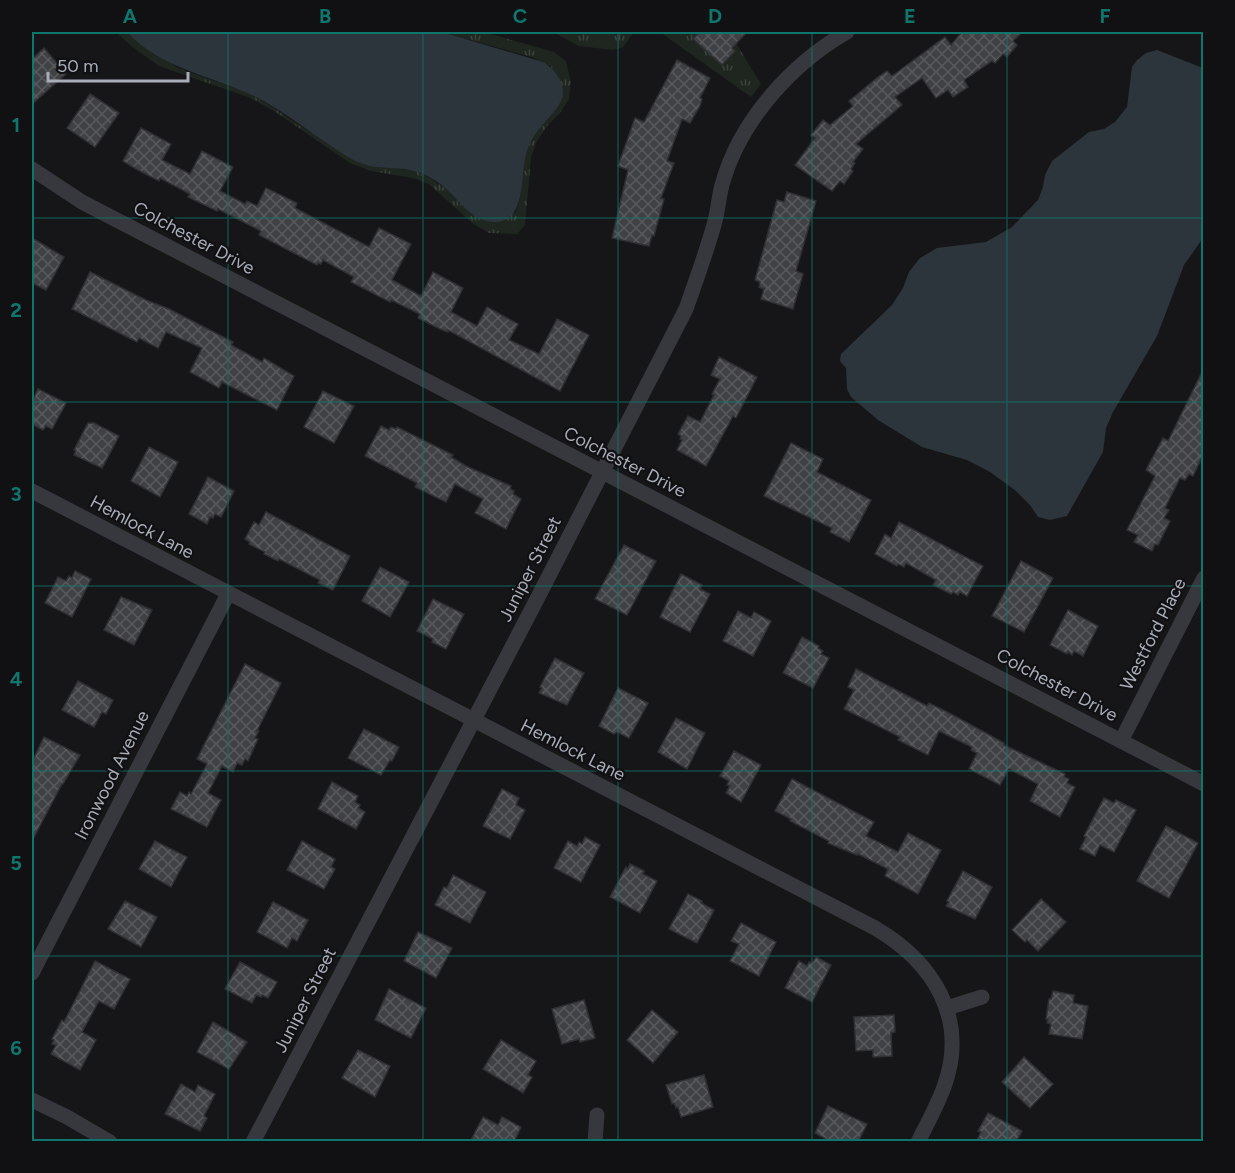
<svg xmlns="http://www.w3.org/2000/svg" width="1235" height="1173" font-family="Figtree,sans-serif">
<defs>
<pattern id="grass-tufts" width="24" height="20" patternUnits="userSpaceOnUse" patternTransform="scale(1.5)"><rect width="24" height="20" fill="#1e261f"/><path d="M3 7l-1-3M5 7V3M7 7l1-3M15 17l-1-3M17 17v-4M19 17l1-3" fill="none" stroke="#3c433d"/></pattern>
<pattern id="building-cross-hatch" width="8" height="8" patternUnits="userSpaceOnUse" patternTransform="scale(1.5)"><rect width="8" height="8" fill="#404145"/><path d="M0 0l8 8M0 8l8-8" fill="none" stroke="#595a5e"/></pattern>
</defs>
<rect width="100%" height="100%" fill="#161618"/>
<g fill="url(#grass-tufts)">
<path d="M116,32H127L178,68L243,91L266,103L336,149L363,164L416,171L432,179L446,189L460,204L515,213C523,197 520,179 523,162C528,138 544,121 560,103L551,66L531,57L442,32H483L554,52L566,61L571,83L569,99L560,113L547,126L537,141L531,157L525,225L517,234L489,233L472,223L429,184L413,178L371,171L350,163L274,111L248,97L159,66L130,45Z"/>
<path d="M553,32H634L623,47L613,50L579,46Z"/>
<path d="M660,32H729L761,84L751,97Z"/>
</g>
<g fill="#2c353c">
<path d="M127,32H442L543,62C556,69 569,88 560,103C549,121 534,129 527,151C519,174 528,221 495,222C474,222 461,203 447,190C439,182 428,175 417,172C400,166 379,170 363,164C346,158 331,145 316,136C300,124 284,113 267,103C222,77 164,72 127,32Z"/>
<path d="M1157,50L1203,68V238L1184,265L1157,336L1113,412L1106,428L1103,452L1067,516L1050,520L1038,517L1030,505L1016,491L990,472L967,460L922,447L878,420L851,397L847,389L846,368L840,361L841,354L892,305L903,288L909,272L920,258L937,248L986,242L1012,227L1038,200L1043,187L1045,175L1052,161L1089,132L1104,129L1115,122L1127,107L1132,67L1137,60L1146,53Z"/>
</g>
<g fill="url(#building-cross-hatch)" stroke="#303034" stroke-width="1.5">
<path d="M700,32H747L732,48L735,51L722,65L693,39Z"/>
<path d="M962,32H1022L1013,41L1017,45L1007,57L1003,54L995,63L992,61L964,80L968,87L953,97L948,90L936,98L922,78L895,97L902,105L856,144L863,149L853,162L855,163L851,169L853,171L844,184L840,181L832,191L795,165L815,138L811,135L823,120L830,125L853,106L849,101L878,77L887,71L892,76L945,37L951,45Z"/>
<path d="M44,48L66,74L32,104V59Z"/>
<path d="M677,60L710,78L700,98L702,99L700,106L690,123L682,119L667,161L674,163L661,198L664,199L654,236L652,235L649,246L612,238L628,170L618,166L635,118L644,122Z"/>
<path d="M90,94L119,113L95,147L67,128Z"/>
<path d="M141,128L171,144L162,160L190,174L202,151L233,167L220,191L245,204L247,201L257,206L266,188L297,203L295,208L369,247L379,228L411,244L392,280L421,296L433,272L463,288L451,312L477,326L487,307L518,324L509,340L539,354L557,319L589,335L560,391L448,330V332L440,329L418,318L420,314L391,300L390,302L351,282L354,277L323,260L321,264L318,263L317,265L259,235L261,231L218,209L217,211L188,197L190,194L160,178L159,181L136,169L123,161Z"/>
<path d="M787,192L816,201L796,271L803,274L793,309L761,299L764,289L759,287L760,282L755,280L777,200L784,202Z"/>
<path d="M32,238L64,257L46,290L32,283Z"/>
<path d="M90,272L146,300L169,309L233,342L231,345L262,362L264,358L294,376L277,410L222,382L219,388L190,372L202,348L166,332L158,348L139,338L137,342L72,309Z"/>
<path d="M719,357L757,377L736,418L733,416L706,466L677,450L682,440L680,439L681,436L678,434L688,416L700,422L714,395L712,394L720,379L711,375Z"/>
<path d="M1203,370V455L1193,476L1189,474L1185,480L1180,478L1165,508L1169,510L1164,518L1170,521L1158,545L1155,544L1152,551L1134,542L1138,535L1127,530L1155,476L1146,470L1163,438L1168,441Z"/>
<path d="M38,389L66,403L52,429L46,426L43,430L32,424V402Z"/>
<path d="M323,391L354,406L334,443L304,427Z"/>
<path d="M88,423H94L119,436L102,468L74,455L76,451L74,450Z"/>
<path d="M381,426L389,430L391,427L396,429L397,427L453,455L451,457L466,466L511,486L510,489L514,491L513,494L521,499L506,529L475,513L483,499L455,484L446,502L415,487L417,483L365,456Z"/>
<path d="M791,443L823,459L817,472L871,500L849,542L830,532L832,528L764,496Z"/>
<path d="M149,447L178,462L160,497L131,481Z"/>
<path d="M208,477L234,491L221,517L215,514L213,518L210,517L207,524L189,514Z"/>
<path d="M266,512L350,556L333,590L318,583L320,580L279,559L278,561L264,554L265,552L249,544L250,542L245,539L254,522L259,525Z"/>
<path d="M899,522L983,566L967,596L960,592L958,595L953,592L951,594L933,585L936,580L906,563L904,567L898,564L897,566L875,554L885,534L891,538Z"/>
<path d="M624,545L656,561L627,615L595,599Z"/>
<path d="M1021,561L1053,578L1024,632L992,616Z"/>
<path d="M380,567L409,582L390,617L362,601Z"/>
<path d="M75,571L91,579L72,617L45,603L58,577L66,581L69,576L72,578Z"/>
<path d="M681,574L702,585L700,589L710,594L690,632L660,617Z"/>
<path d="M121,597L152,610L134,645L104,630Z"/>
<path d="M433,599L464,614L446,649L432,642L433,639L417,631Z"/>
<path d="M1068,610L1098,626L1083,656L1074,651L1072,655L1068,652L1067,654L1050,645Z"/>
<path d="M738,611L751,618L754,612L771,621L753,656L723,641Z"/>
<path d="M802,637L819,646L818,648L823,651L821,654L829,658L813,688L783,673Z"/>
<path d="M555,658L584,673L567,705L539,693L542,688L540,687Z"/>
<path d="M245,664L281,683L257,731H259L255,738L258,739L248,761L245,759L242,765L237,763L233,772L222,766L208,793L221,800L207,827L171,809L180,792L187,796L189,792L191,794L207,764L197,759Z"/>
<path d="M856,669L927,706L929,703L951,714L1004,743V745L1065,774L1064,777L1069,779L1067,783L1075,787L1060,817L1030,801L1038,784L1009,769L1000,785L969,769L977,753L971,750L972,747L939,731L928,755L898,740L900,737L844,709L854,690L848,687Z"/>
<path d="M78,681L113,700L106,714L102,712L94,727L62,710Z"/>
<path d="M618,688L648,703L629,738L617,732L614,734L599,726Z"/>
<path d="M676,718L705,733L687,769L658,752Z"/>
<path d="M364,729L399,747L392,761L390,760L381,775L348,758Z"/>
<path d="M44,737L80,755L63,784H62L32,841V762Z"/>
<path d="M734,751L761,765L741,802L726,793L730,786L727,785L729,781L720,776Z"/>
<path d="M792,779L874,822L866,836L898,852L908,833L941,850L918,894L885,876L888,869L858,854L857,855L828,843L829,841L790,821L791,819L775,811Z"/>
<path d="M332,782L358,796L355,802L360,805L358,808L365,812L356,829L318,809Z"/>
<path d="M502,789L519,798L516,805L525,810L510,839L483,826Z"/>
<path d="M1104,798L1114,803L1116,800L1136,810L1114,852L1100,845L1095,856L1080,849L1086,837L1084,836Z"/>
<path d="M1166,826L1198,843L1169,898L1137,881Z"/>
<path d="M585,837L600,845L581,882L554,868L568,841L577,846L579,842L582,844Z"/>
<path d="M155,841L187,857L171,887L139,869Z"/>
<path d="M302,841L335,859L331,867L335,869L324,889L287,870Z"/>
<path d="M630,864L644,871L643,874L657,881L640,913L610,897L626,867L628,869Z"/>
<path d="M963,871L992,887L975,919L946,906L949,902L947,901Z"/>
<path d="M453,875L486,892L470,923L435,905L444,887L447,888Z"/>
<path d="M688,894L702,901L701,903L714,910L697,943L669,929Z"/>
<path d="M1041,899L1066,922L1038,951L1027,940L1025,942L1012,930Z"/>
<path d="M125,901L157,917L141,947L108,929Z"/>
<path d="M273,902L308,920L297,941L292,938L287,948L257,932Z"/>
<path d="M741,923L776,942L759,976L730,961L739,944L731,941Z"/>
<path d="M418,932L452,948L436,978L404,961Z"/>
<path d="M816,957L831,965L812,1002L785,988L799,961L807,966L809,962L812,963Z"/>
<path d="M95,961L130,979L114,1009L99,1001L82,1032L96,1040L80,1070L51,1054L56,1045L52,1044L54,1040L52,1039L62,1020L64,1022Z"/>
<path d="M240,962L277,982L268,998L262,995L261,997L256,995L252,1003L225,989Z"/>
<path d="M389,989L426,1008L411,1038L375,1020Z"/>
<path d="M1053,991L1074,995L1073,1003L1088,1006L1082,1039L1049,1034L1051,1024L1047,1023L1048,1019H1046L1049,999H1051Z"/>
<path d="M584,1000L595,1038L580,1042L579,1039L562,1044L552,1009Z"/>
<path d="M652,1010L678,1032L653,1063L627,1040Z"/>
<path d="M894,1015L895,1032L891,1033L892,1056L873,1057V1050L856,1051L854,1017Z"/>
<path d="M213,1022L247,1042L229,1069L197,1052Z"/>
<path d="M501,1040L536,1061L528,1075L532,1077L523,1093L483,1069Z"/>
<path d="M358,1050L390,1066L375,1097L342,1078Z"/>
<path d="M1024,1057L1053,1084L1030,1108L1002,1082Z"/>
<path d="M704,1075L713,1107L681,1117L678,1107L676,1108L674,1103L672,1104L666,1085Z"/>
<path d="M181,1084L195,1092L198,1085L215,1094L204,1116L207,1118L200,1131L165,1114Z"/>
<path d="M828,1106L867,1124L858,1142H831L815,1133Z"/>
<path d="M988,1113L1022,1131L1016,1142H976L981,1132L978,1131Z"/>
<path d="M483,1117L498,1125L502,1117L521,1127L514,1142H470Z"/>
</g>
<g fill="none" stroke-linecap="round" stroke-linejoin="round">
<g stroke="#37383d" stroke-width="15">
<path d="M32,169L82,202L1204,784"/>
<path d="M32,491L875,928C933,962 969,1018 944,1087C937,1106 927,1124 918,1142"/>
<path d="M1121,741L1204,578"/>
<path d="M32,973L228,594"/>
<path d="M947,1008L982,997"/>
<path d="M32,1100L67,1117L110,1142"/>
<path d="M253,1142L536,601L686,309C696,280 707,251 715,221C718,209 719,197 722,185C739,122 791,64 847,32"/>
<path d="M595,1142L597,1115"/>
</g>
</g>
<path fill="none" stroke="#0f766e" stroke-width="1.5" stroke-opacity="0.55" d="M228,32V1142M423,32V1142M618,32V1142M812,32V1142M1007,32V1142M32,218H1204M32,402H1204M32,586H1204M32,771H1204M32,956H1204"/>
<g text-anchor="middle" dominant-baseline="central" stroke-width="4.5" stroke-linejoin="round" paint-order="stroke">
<g font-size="18" fill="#a8adb8" stroke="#111113">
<text transform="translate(194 238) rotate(28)">Colchester Drive</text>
<text transform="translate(625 462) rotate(27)">Colchester Drive</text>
<text transform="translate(142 527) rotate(28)">Hemlock Lane</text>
<text transform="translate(530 569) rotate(-63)">Juniper Street</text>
<text transform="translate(1153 634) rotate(-63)">Westford Place</text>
<text transform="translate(1057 685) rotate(28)">Colchester Drive</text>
<text transform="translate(573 750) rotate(27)">Hemlock Lane</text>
<text transform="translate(112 775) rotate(-63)">Ironwood Avenue</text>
<text transform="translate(305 1000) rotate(-63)">Juniper Street</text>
</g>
</g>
<rect width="1235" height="1173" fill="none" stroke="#111113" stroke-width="66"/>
<path d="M48 72v9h140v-9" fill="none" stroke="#a8adb8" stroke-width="3"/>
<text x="57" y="72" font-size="18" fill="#a8adb8" stroke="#111113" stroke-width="4.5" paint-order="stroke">50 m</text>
<rect x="33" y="33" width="1169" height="1107" fill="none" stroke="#0f766e" stroke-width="2"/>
<g font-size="20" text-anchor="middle" font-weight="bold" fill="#0f766e">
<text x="130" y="23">A</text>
<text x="325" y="23">B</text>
<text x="520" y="23">C</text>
<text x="715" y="23">D</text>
<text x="910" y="23">E</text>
<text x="1105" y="23">F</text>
<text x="16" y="132">1</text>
<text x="16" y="317">2</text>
<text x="16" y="501">3</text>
<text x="16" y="686">4</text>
<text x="16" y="870">5</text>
<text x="16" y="1055">6</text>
</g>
</svg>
